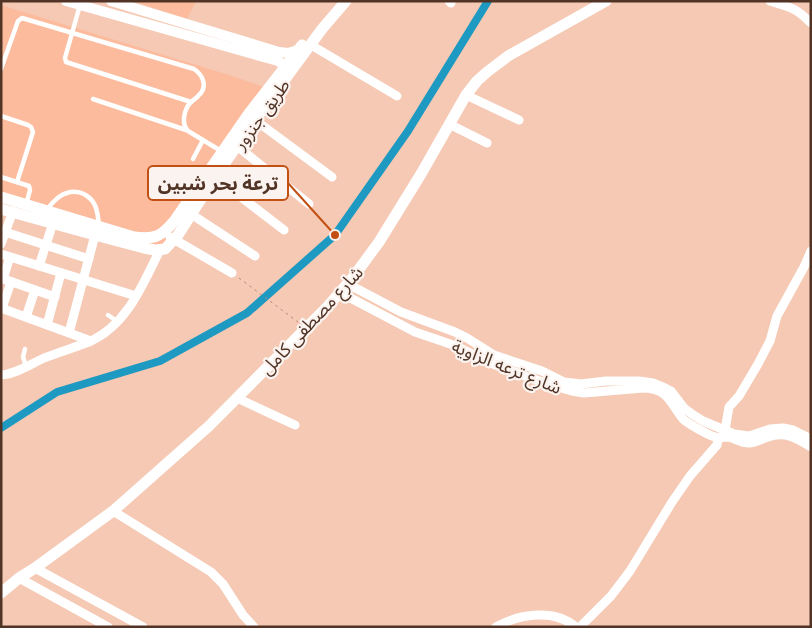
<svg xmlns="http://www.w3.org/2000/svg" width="812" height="628" font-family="Lato,'Noto Sans Arabic',sans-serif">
<rect width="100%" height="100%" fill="#f5c9b4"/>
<g fill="#fcbb9d">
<path d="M133,1H196L187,19Z"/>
<path d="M1,5L229,75L270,89L161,248L1,191Z"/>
</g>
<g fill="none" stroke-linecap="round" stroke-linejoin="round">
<path stroke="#1e99c1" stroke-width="8" d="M1,428L57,392L160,361L247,313L335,235L408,131L488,1"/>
<path stroke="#ad8876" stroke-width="1" stroke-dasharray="2.5 4" stroke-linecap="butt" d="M239,278L298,322"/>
<g stroke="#fff" stroke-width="4.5">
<path d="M80,5L65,58L66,62L191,102"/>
<path d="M1,69L18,21L22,18L194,69C203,75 208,87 199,95C197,98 193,100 190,103C184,110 181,124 188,131L221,151"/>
<path d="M93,99L186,130"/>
<path d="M1,116L28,125L31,127L33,132L17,182"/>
<path d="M193,159L203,140"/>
<path d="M1,177L29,186L30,190L26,205"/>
<path d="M46,211C55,198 68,187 84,194C87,196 91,198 93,202C98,208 98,218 99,226"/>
<path d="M108,315L118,322"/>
<path d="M25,349L23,357L26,366"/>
</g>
<g stroke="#fff" stroke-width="9">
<path d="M449,1L451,3"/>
<path d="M770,1C791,8 795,7 811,23"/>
<path d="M311,45L397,96"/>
<path d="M466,95L519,120"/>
<path d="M255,120L332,177"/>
<path d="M449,124L487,143"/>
<path d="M237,146L309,204"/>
<path d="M215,177L284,230"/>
<path d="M191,214L255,256"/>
<path d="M5,232L89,259"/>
<path d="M170,237L232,273"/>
<path d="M1,244L13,211"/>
<path d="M1,254L136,296"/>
<path d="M39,266L53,223"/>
<path d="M1,278L55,297"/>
<path d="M3,279L10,257"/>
<path d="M348,284L401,312L455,332L467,338L494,355L542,371L564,382L581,384L606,381H639L653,383L665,388L671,391L684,408L692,414L703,421L734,434L749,436L770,429L783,428L793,430L811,439"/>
<path d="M341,293L415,332L456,346L490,363L550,385L572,391L584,393L643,388C668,388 670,403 683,419C687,423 711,437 716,437C720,438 724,437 728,437C735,438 742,444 750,443C756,442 762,439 768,437C785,431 797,438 811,447"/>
<path d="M1,308L91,341"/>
<path d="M2,308L11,282"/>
<path d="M26,317L35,290"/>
<path d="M47,325L61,273"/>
<path d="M69,333L95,235"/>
<path d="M1,375C16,374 31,364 44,358C60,352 76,347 91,341C128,324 143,283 160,250"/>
<path d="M237,398L295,425"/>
<path d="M725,430L729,407L739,396L758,364L770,341L777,316L804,267L811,251"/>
<path d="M113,511L211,572L223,584L243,615L254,627"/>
<path d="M35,568L143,627"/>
<path d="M19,578L108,627"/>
<path d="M496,627C519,614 554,608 576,627"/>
<path d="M580,627L611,596L630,571L672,502L690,476L717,445L718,440L716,438"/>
</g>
<g stroke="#fff" stroke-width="10">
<path d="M66,1L278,61L281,63L284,68"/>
<path d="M111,1L279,52L288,53L298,50"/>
</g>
<g stroke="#fff" stroke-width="11">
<path d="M1,197L134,237C155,240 162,236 175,220L250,112L302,45"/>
<path d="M1,209L95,235L144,248L155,250L165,249L178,235L215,177L255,120L322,29L346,1"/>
<path d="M1,593L19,578L35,568L113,511L209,426L328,306L354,276L379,242L421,174L466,95L477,81L487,72L508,56L606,1"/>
</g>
</g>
<g text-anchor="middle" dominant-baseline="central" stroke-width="4.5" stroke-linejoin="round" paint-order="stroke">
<g font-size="18" fill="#513426" stroke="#fbf3ef">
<text transform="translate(261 114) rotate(-54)">طريق جنزور</text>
<text transform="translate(311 320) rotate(-47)">شارع مصطفى كامل</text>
<text transform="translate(507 366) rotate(22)">شارع ترعه الزاوية</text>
</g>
</g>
<path fill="none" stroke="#c25012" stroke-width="2" d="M335 235L288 183"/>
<circle fill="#c25012" stroke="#fbf3ef" stroke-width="2" cx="335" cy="235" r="5"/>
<rect fill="#fbf3ef" stroke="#c25012" stroke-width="2" x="148" y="166" width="140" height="34" rx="5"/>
<g font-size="19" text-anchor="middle" font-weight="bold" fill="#513426">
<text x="218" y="190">ترعة بحر شبين</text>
</g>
<rect width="812" height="628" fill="none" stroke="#513426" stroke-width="5"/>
</svg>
